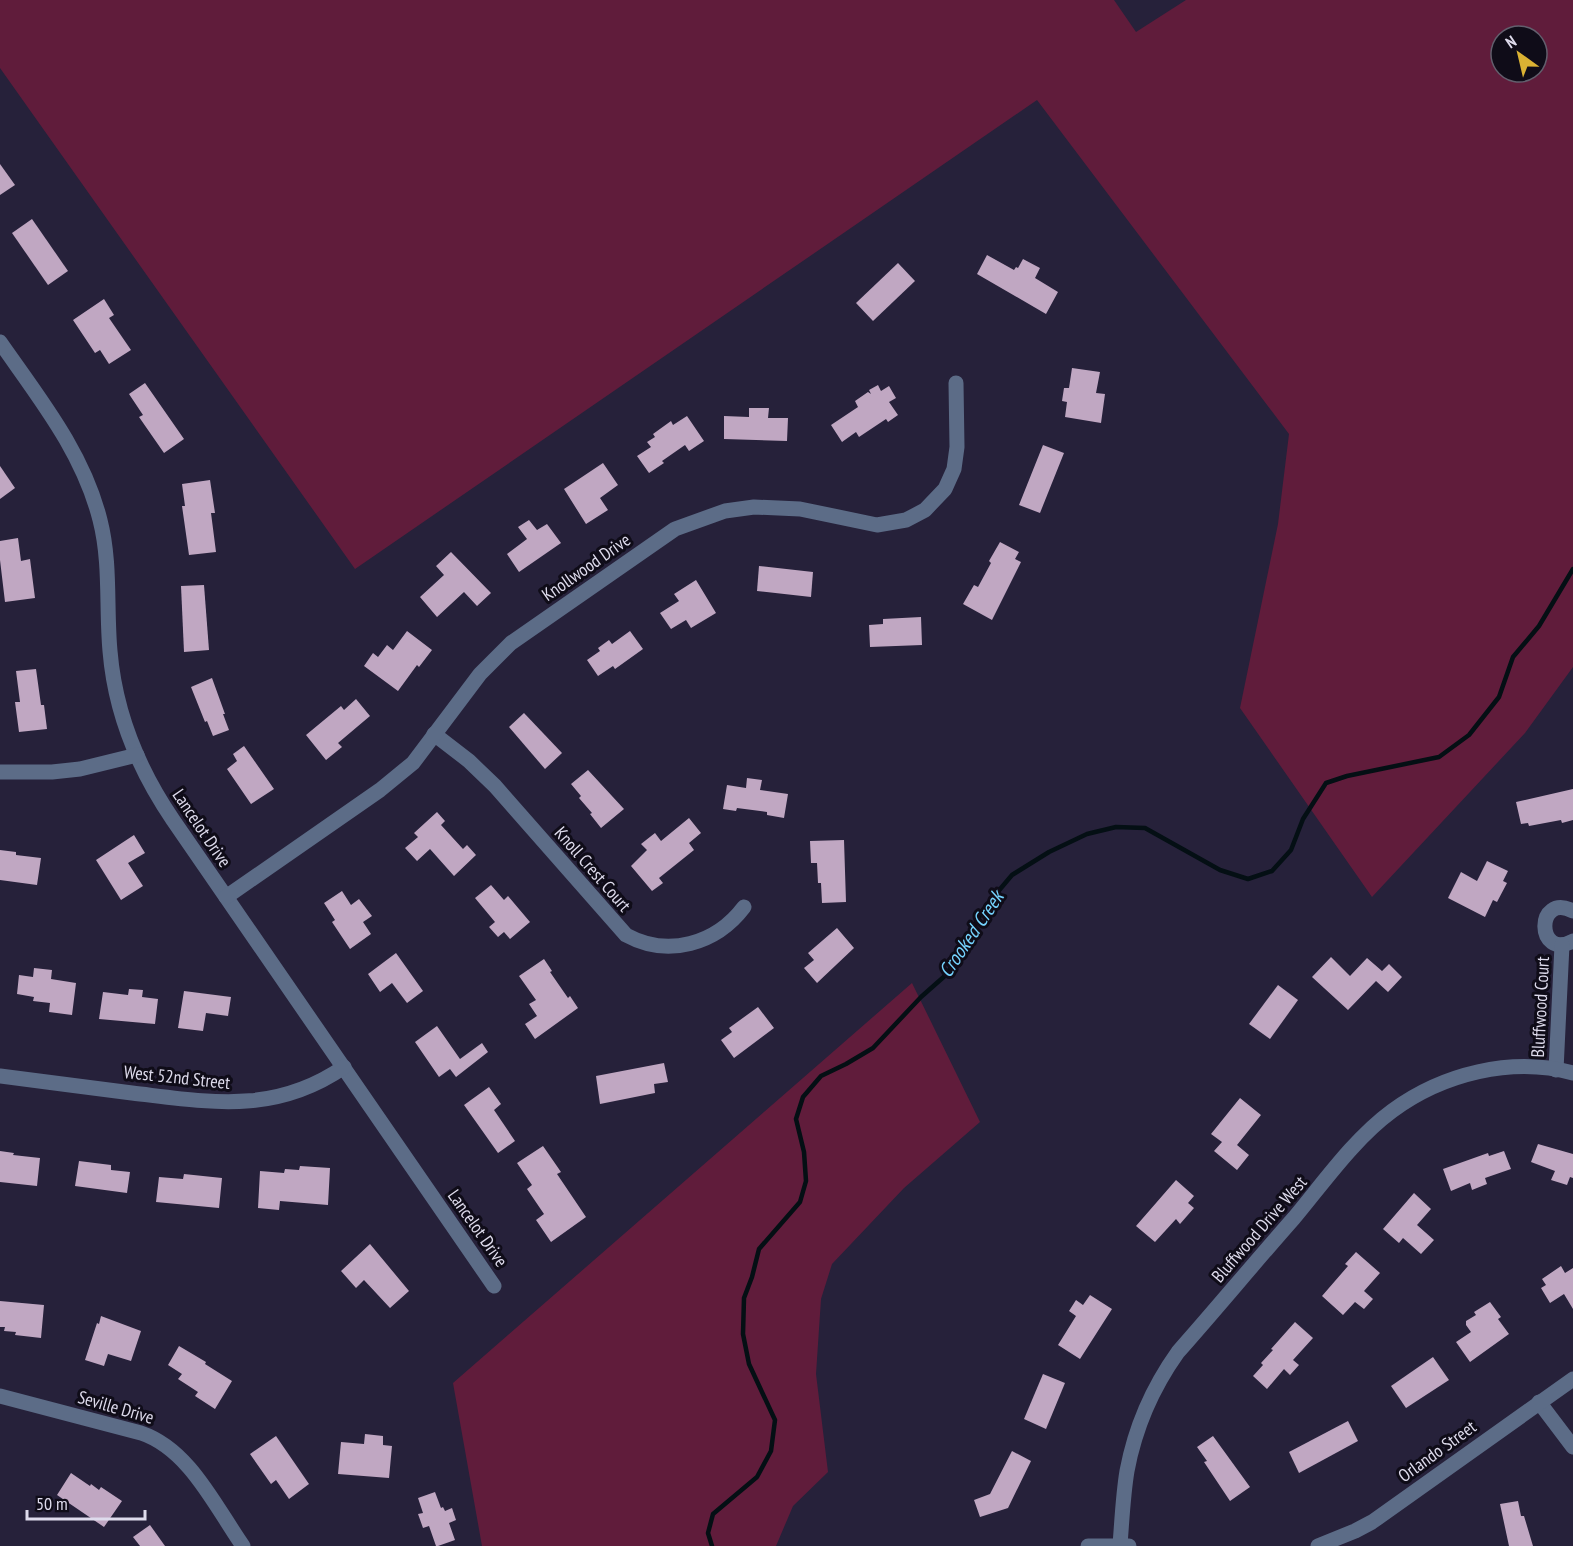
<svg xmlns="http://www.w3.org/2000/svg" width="1573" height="1546" font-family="'PT Sans Narrow',sans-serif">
<rect width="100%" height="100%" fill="#26213a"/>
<g fill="#601c3b" fill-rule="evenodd">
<path d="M0,0H1114L1136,32L1186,0H1573V667L1525,733L1372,897L1240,708L1278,524L1289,434L1037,100L355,569L0,68ZM1501,36H1537V72H1501Z"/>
<path d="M912,983L980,1122L904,1188L832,1264L821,1299L816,1374L828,1472L793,1506L776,1546H482L453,1383Z"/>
</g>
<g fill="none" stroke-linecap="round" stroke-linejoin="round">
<path stroke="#040f14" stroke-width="4.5" d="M712,1546L708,1533L713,1514L757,1477L771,1451L775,1420L749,1364L743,1334L744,1298L752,1277L759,1249L800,1202L806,1181L804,1152L796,1119L803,1097L821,1076L846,1064L873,1048L921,997L947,974L985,907L1012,875L1049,852L1087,834L1116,827L1145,828L1220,870L1248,879L1272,871L1291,850L1303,819L1326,783L1347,776L1439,757L1469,735L1499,697L1513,657L1539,626L1573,569"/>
</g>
<g fill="#c0a7c2">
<path d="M0,164L15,185L0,195Z"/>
<path d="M32,219L68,271L48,285L12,233Z"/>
<path d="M987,255L1014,270L1016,267L1018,268L1023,259L1040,268L1035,278L1058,292L1046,314L977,274Z"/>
<path d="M898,263L915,281L873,321L856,303Z"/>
<path d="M104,299L114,315L109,318L131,350L109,364L100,350L95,353L73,320Z"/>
<path d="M1072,368L1100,372L1096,393L1105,394L1101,423L1065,417L1067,402L1062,401L1064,388H1069Z"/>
<path d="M145,383L184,439L164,453L139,417L143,415L129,394Z"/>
<path d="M878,385L881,391L889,386L896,398L889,402L898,415L888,422L886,419L859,437L856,432L842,442L831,425L858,407L855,401L868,392L871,394L869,390Z"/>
<path d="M749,408H769L768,418H788L787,441L724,439V416L749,417Z"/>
<path d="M687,416L704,441L689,451L685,445L662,461L664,463L649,473L637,456L651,447L647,442L655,437L653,434L671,421L673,425Z"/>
<path d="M1043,445L1064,453L1040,513L1019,505Z"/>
<path d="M603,463L618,485L600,498L608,510L586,524L564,489Z"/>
<path d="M0,466L15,488L0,499Z"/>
<path d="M210,480L215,513H211L216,552L189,555L182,506H185L182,484Z"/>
<path d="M529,520L537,530L547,524L561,543L519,572L507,554L527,539L518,527Z"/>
<path d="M18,538L21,561L30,559L35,598L5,602L0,560V541Z"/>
<path d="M1000,542L1019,552L1015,559L1021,562L992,620L963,604L974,585L978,587L991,563L989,561Z"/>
<path d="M451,552L491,593L477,606L464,592L437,617L420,597L444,575L436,566Z"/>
<path d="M759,566L813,572L811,597L757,591Z"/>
<path d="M696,580L716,613L691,628L686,620L671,629L660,613L679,601L674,594Z"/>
<path d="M204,585L209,650L184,652L181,586Z"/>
<path d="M921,617L922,645L870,647L869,625L883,624V619Z"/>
<path d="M407,631L432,650L419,667L417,665L398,691L364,666L373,653L378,657L387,645L393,650Z"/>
<path d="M630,631L643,649L615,669L613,666L598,676L587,660L600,651L598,648L609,640L612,644Z"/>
<path d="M36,669L41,705H44L47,729L19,732L15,702H20L16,671Z"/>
<path d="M212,678L225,714H223L229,730L213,736L207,721L205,722L191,687Z"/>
<path d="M356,699L370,716L338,743L342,747L326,760L306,735L341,706L344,710Z"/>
<path d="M524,713L562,753L545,769L509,727Z"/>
<path d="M244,746L274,789L251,804L227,769L237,761L233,754Z"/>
<path d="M588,770L624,809L601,828L590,814L592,813L579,798L581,796L571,784Z"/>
<path d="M747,778L762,780L760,790L788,794L784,818L767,815V812L737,808L736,811L723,809L727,785L746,788Z"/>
<path d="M1573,789V820L1562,823L1561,820L1529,826L1528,823L1521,824L1516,802Z"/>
<path d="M437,812L445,821L441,825L463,849L467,845L476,855L454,876L430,849L417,861L405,848L418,837L414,833Z"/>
<path d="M689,818L701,833L689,843L694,850L659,878L663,883L652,891L631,866L647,850L641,844L655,833L661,841Z"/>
<path d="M134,835L145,853L128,863L143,886L121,900L96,860Z"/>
<path d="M844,840L846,902L822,903L821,883H818L817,863H811L810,841Z"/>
<path d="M0,850L16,852V855L41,858L37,885L0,880Z"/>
<path d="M1487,861L1508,871L1503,881L1507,883L1497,902L1493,900L1485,917L1448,898L1461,872L1477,881Z"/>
<path d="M491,885L504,900L508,896L530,922L510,939L504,932L498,937L489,927L495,922L475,898Z"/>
<path d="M342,891L351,905L359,899L372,916L363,922L371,934L350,949L332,922L335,920L324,903Z"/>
<path d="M837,928L854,948L817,983L804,968L814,960L808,953Z"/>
<path d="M396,953L423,991L407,1003L392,983L380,992L368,974Z"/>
<path d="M1331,957L1350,976L1367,958L1382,971L1389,964L1402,977L1388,992L1376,981L1348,1010L1312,977Z"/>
<path d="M544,959L552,971L550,972L568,998L570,996L578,1008L535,1039L525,1024L537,1016L529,1004L536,1000L519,976Z"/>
<path d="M34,968L52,970L51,979L76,983L72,1015L49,1012L50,1003L33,1001L34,997L17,994L19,975L33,977Z"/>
<path d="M1278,985L1298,1000L1270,1039L1249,1024Z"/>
<path d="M129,989L143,990L142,997L158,999L155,1024L99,1019L103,992L128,995Z"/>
<path d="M184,991L231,997L228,1016L206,1013L203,1031L178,1028Z"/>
<path d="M758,1007L774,1028L734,1058L721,1040L732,1032L729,1028Z"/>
<path d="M437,1026L460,1059L482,1043L488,1052L456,1077L450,1069L439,1077L415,1042Z"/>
<path d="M664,1063L668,1082L654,1084L655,1093L600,1104L596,1076Z"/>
<path d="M489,1087L501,1104L494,1110L515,1141L498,1153L464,1105Z"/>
<path d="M1240,1098L1261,1115L1237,1145L1249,1155L1237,1170L1214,1151L1222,1142L1211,1134Z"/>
<path d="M1538,1144L1573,1154V1178L1570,1177L1567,1185L1551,1180L1555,1171L1531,1162Z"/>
<path d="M543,1146L561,1172L557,1174L586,1217L551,1242L536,1220L544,1214L527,1189L532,1185L517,1163Z"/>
<path d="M0,1151L14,1153L13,1155L40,1158L37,1186L0,1182Z"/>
<path d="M1504,1151L1511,1169L1485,1178L1487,1184L1472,1190L1470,1183L1451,1191L1443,1169L1488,1153L1489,1156Z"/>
<path d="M79,1161L111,1165V1170L130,1172L127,1193L75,1186Z"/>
<path d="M300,1166L330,1168L328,1205L280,1201L279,1210L258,1208L260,1171L284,1173L285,1169L299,1170Z"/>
<path d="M184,1174L222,1178L219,1208L156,1202L159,1177L183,1179Z"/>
<path d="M1176,1180L1194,1196L1188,1203L1194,1208L1180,1224L1176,1219L1155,1242L1136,1226Z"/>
<path d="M1414,1193L1431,1209L1417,1225L1434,1240L1421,1254L1403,1238L1399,1243L1383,1229Z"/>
<path d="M370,1244L409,1291L390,1308L364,1280L356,1288L341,1271Z"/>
<path d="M1356,1252L1380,1273L1364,1291L1373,1299L1364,1309L1355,1302L1343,1315L1322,1296L1348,1266L1345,1264Z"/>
<path d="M1561,1266L1565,1273L1573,1268V1309L1564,1294L1550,1303L1541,1288L1546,1285L1542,1279Z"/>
<path d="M1090,1295L1112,1309L1080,1359L1058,1345L1076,1316L1069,1311L1076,1300L1083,1305Z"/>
<path d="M0,1301L44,1305L41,1338L15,1335L16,1332L4,1331L5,1327H0Z"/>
<path d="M1490,1302L1501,1317L1498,1319L1509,1334L1470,1362L1456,1342L1471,1332L1466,1325V1321L1476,1315L1474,1312Z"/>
<path d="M101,1316L141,1331L131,1361L108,1354L104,1366L85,1360L97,1323L99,1324Z"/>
<path d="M1295,1322L1313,1338L1293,1360L1299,1365L1290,1375L1284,1369L1267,1389L1253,1376L1263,1365L1261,1363L1273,1350L1271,1349Z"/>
<path d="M179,1346L206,1362L205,1364L232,1381L215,1409L195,1396L198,1392L178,1379L182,1374L168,1365Z"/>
<path d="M1433,1357L1449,1380L1406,1408L1391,1386Z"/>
<path d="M1043,1374L1065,1383L1046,1429L1024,1419Z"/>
<path d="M1348,1421L1358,1441L1299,1473L1289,1452Z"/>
<path d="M365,1434L383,1436V1445L392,1446L389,1478L338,1474L341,1442L364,1444Z"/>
<path d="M276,1436L309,1484L289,1499L276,1480L271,1484L250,1454Z"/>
<path d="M1213,1436L1250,1487L1230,1501L1204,1462L1207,1461L1197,1447Z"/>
<path d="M1012,1451L1031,1461L1008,1508L980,1517L974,1500L990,1494Z"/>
<path d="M71,1473L90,1486L91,1484L99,1490L101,1487L122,1501L104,1527L57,1495Z"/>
<path d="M435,1492L441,1508L443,1507L445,1511L452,1508L456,1520L449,1523L455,1540L438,1546H436L429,1526L423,1528L418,1514L423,1513L418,1498Z"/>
<path d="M1518,1501L1521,1516H1524L1533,1546H1509L1500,1504Z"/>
<path d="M150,1525L165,1546H140L133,1537Z"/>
</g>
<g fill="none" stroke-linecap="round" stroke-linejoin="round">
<g stroke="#5c6c87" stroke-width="15">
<path d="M0,342C39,398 83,452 100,520C111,563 106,607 110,651C115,712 139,770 173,820L494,1286"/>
<path d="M434,734L469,761L495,786L626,935C668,958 716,944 744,907"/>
<path d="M0,772H52L80,769L137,755"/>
<path d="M226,897L380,790L413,763L480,674L511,643L675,529L725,511L754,507L800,509L877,525L906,520L925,510L945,489L954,469L957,447L956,383"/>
<path d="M1573,911C1535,892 1536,961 1573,941"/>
<path d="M1556,1070L1562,945"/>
<path d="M0,1076C44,1082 88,1087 132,1093C210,1102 274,1115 344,1067"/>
<path d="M0,1396L141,1433C189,1449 215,1506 243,1546"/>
<path d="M1539,1402L1573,1447"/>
<path d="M1120,1545C1122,1520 1123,1495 1127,1471C1135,1428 1153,1387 1178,1352C1217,1308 1255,1262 1294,1218C1324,1182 1354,1139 1392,1111C1442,1074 1512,1056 1573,1073"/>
<path d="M1088,1546H1129"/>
<path d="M1318,1546L1355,1531L1372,1522L1573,1379"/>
</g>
</g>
<g text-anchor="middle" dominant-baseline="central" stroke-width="6" stroke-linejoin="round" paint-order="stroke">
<g font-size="18" fill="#dedbec" stroke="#0f0c18">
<text transform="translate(586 567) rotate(-35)">Knollwood Drive</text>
<text transform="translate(202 828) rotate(56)">Lancelot Drive</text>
<text transform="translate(593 869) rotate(49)">Knoll Crest Court</text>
<text transform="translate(1540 1007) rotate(-87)">Bluffwood Court</text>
<text transform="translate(177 1077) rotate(6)">West 52nd Street</text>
<text transform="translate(478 1228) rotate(55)">Lancelot Drive</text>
<text transform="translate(1259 1229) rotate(-49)">Bluffwood Drive West</text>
<text transform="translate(116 1407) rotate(16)">Seville Drive</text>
<text transform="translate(1437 1451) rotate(-36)">Orlando Street</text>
</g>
<g font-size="20" font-style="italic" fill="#75d3fe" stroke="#0f0c18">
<text transform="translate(971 934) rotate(-56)">Crooked Creek</text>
</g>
</g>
<g transform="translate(1519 54) rotate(326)"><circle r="28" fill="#0f0c18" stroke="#625f6d" stroke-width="1.5"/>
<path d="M0-4.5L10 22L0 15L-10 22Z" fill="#dbb233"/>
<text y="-9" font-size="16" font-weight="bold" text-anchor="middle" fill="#dedbec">N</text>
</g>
<path d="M27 1510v9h118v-9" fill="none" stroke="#dedbec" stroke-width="3"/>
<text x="36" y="1510" font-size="18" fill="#dedbec" stroke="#0f0c18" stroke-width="4.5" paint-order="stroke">50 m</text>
</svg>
